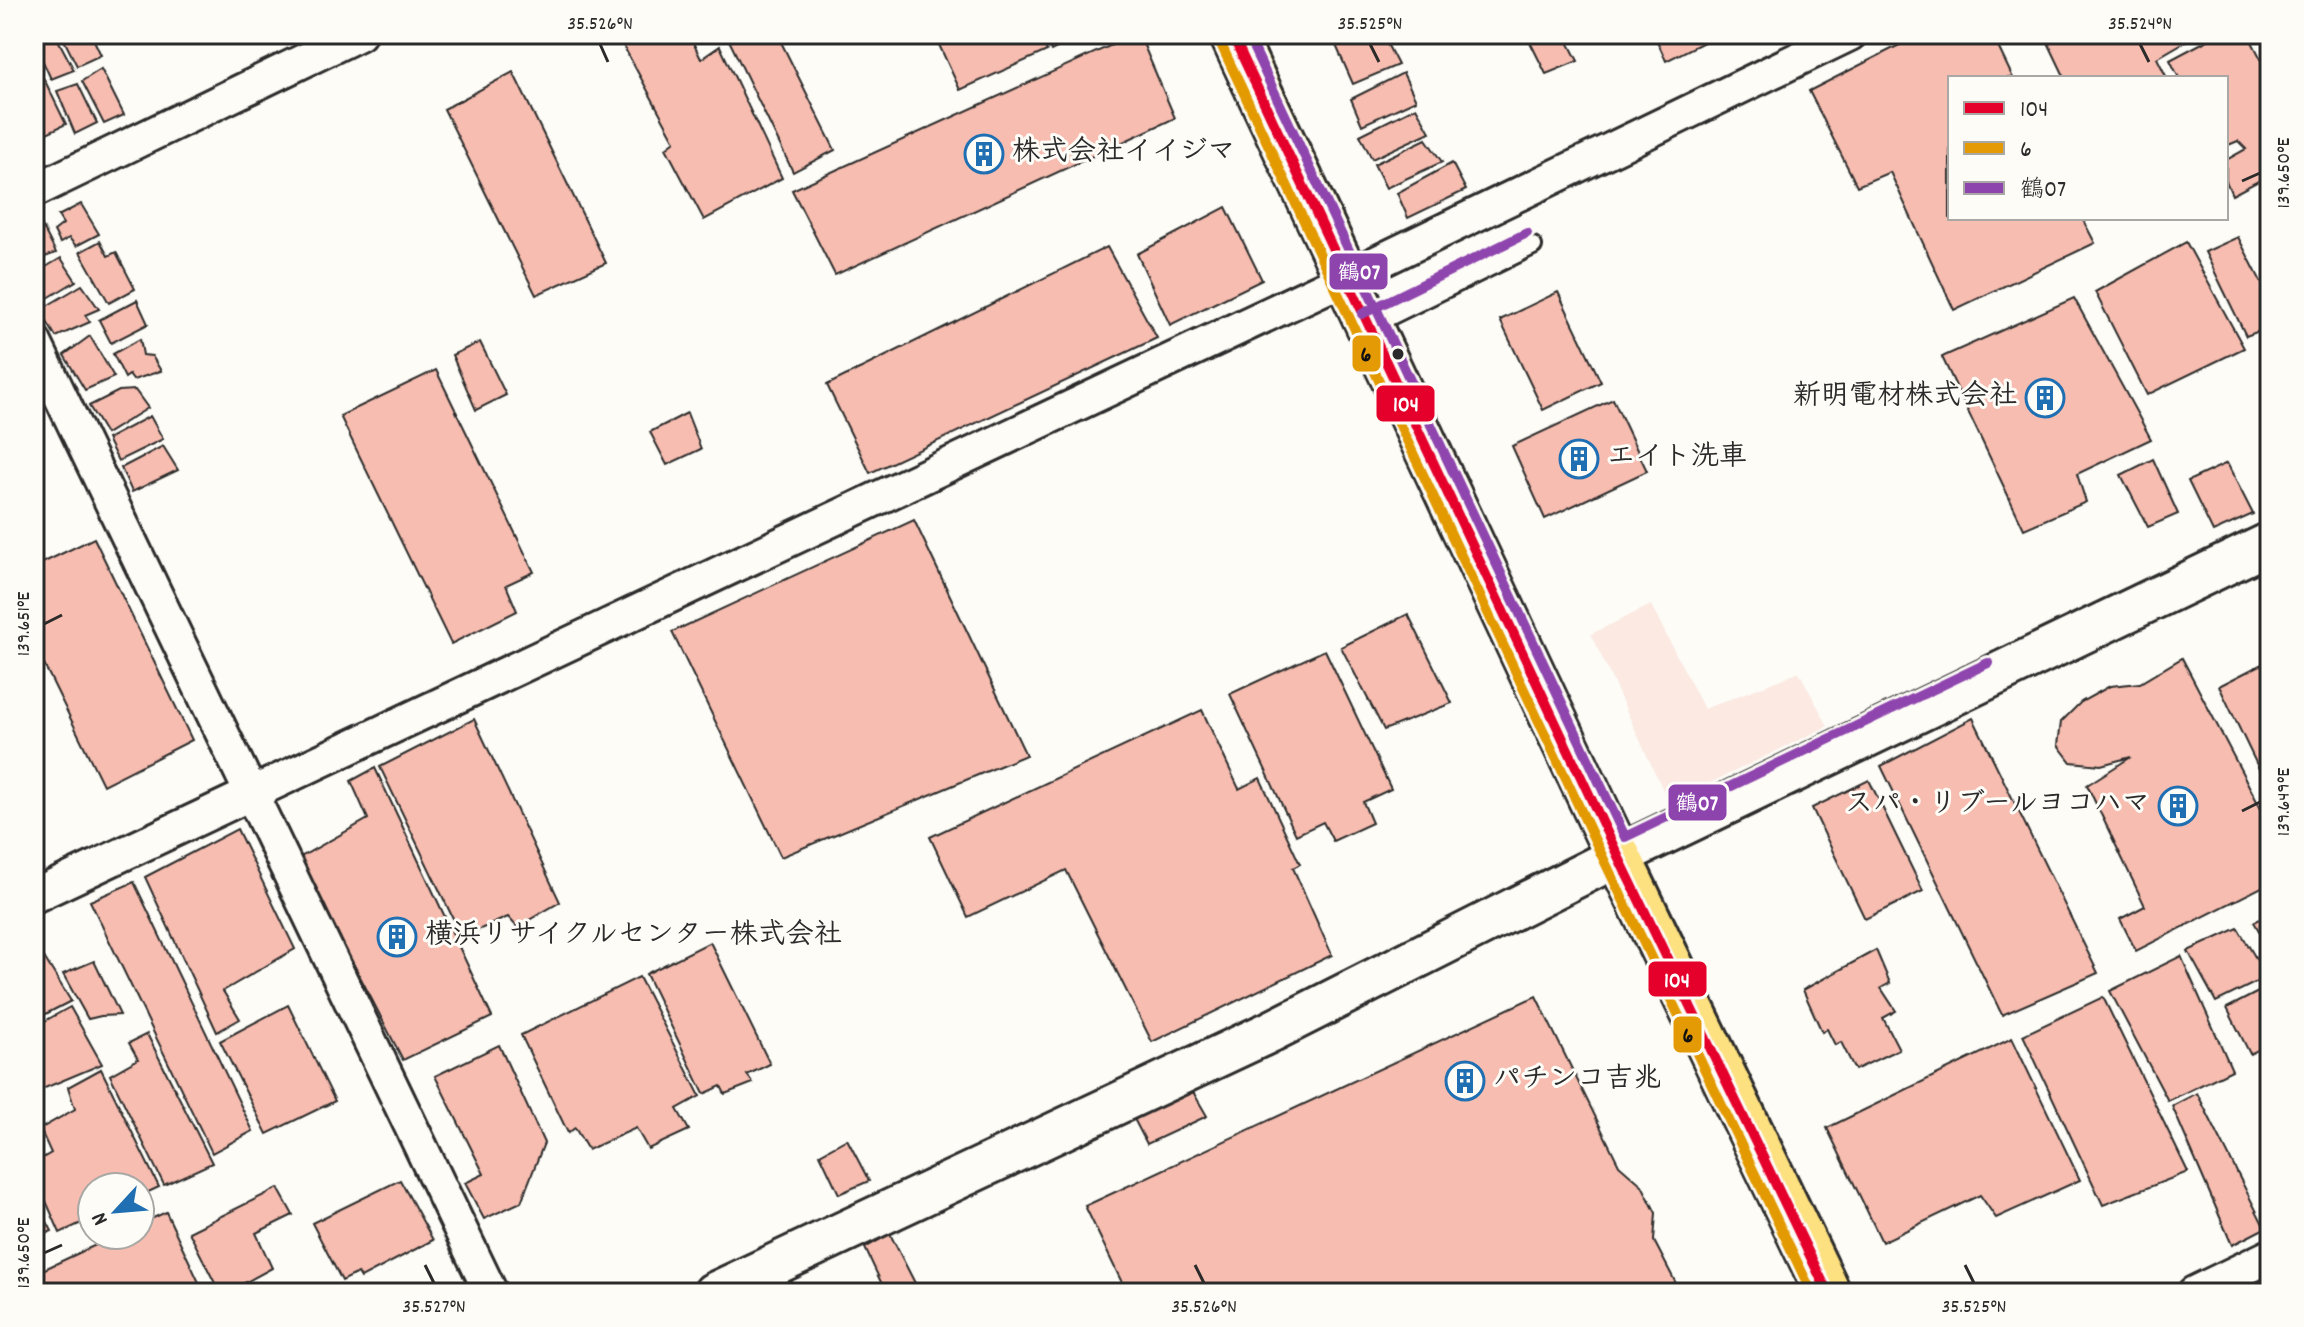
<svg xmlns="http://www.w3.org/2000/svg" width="2304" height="1327" font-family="Dekko,'Klee One',sans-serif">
<rect width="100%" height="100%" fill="#fdfcf7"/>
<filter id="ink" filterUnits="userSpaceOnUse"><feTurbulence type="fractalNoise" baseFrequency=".0125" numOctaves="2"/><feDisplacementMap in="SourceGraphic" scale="16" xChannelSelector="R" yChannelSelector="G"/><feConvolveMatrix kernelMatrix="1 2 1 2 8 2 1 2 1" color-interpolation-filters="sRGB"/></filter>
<g filter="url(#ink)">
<path fill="#fbe9e2" d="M1651,605L1704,709L1799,672L1828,726L1669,803L1591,634Z"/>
<g fill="#f7bdb0" stroke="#2b2b2b" stroke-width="2">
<path d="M34,34H55L74,70L51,79L34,42Z"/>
<path d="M61,34H91L101,55L77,66Z"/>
<path d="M617,34H689L701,59L720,46L782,178L704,220L666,148L675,141Z"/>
<path d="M726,34H777L835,150L793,172Z"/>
<path d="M934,34H1039L1047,51L960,90Z"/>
<path d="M1043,34H1085L1051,51Z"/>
<path d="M1136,34H1139L1175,118L835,275L792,190Z"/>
<path d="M1331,34H1382L1398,65L1353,84Z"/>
<path d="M1526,34H1564L1578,61L1546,74Z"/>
<path d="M1654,34H1706L1708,40L1666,61Z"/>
<path d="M1921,34H1992L2013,78H1950V218H2082L2095,243L1954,310L1890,172L1857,186L1809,91Z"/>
<path d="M2044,34H2184L2188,40L2157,58L2167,78H2065Z"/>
<path d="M2219,34H2248L2270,76V175L2232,195L2226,181V160L2246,149L2238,141L2226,146V78H2179L2170,60Z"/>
<path d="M101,69L124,115L104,124L82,81Z"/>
<path d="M513,72L606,263L536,295L444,109Z"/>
<path d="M1403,73L1416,100L1362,125L1351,99Z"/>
<path d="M44,79L66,124L34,139V84Z"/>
<path d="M78,84L97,123L75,134L57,91Z"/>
<path d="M1416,107L1430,132L1372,159L1360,135Z"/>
<path d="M1426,139L1442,162L1386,188L1374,164Z"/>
<path d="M1452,163L1466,190L1408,218L1397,193Z"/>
<path d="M81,204L99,234L76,246L69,238L60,243L54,231L63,224L58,216Z"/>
<path d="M1226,207L1262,280L1170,325L1137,254Z"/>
<path d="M37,216L56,253L34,261V218Z"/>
<path d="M2238,237L2270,299V327L2246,336L2205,252Z"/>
<path d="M100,241L108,256L116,252L135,289L109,303L80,252Z"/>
<path d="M2186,242L2244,348L2147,395L2095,292Z"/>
<path d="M1107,247L1157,338L870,473L827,385Z"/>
<path d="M61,258L76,281L43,301L34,287V274Z"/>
<path d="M82,285L99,309L85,315L90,322L56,337L40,310Z"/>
<path d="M1558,292L1601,382L1543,410L1500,320Z"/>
<path d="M2074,298L2151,439L2077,474L2086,502L2024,529L1942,357Z"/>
<path d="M137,300L148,324L111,343L99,320Z"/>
<path d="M90,336L114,377L85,390L64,355Z"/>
<path d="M140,339L143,355L152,356L161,371L133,380L129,375L125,378L113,354Z"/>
<path d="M480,342L506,395L476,410L452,355Z"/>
<path d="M436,370L534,572L506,585L517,611L451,644L340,416Z"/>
<path d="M135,390L148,408L106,434L89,406L119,391Z"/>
<path d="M1613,399L1647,471L1545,519L1512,446Z"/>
<path d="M687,413L701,449L667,465L650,432Z"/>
<path d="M150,416L163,439L118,461L107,439Z"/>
<path d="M163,446L178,470L132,492L121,468Z"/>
<path d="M2153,459L2178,514L2148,527L2121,475Z"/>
<path d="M2227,463L2253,514L2213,532L2188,481Z"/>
<path d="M914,520L1026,755L781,857L672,632Z"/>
<path d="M94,538L192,740L103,785L34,644V567Z"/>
<path d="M1408,614L1452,703L1384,730L1341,647Z"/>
<path d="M1325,650L1391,789L1363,802L1372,823L1333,841L1323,822L1296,835L1230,694Z"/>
<path d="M2182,658L2270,826V883L2136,951L2120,919L2145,906L2087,785L2131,757L2101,765L2071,762L2058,745L2061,722L2081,702L2110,686L2140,683Z"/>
<path d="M2270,660V792L2219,686Z"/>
<path d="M1202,710L1239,789L1260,778L1300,864L1293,868L1332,955L1152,1042L1066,870L968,917L930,837Z"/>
<path d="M1973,718L2098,973L2002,1015L1881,766Z"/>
<path d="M474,719L560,902L517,927L508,917L462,937L380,767Z"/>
<path d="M375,768L492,1017L403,1060L299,858L368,819L351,781Z"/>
<path d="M1869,780L1923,891L1865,919L1812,808Z"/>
<path d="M237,829L295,949L223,991L240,1019L217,1032L145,877Z"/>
<path d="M134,882L253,1131L212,1153L90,901Z"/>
<path d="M2270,914V950L2254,922Z"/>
<path d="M2238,928L2267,977L2216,1002L2188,951Z"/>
<path d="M34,941L71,1001L34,1020Z"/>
<path d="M710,942L770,1064L747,1075L753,1083L725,1094L721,1086L704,1094L646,974Z"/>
<path d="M1876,950L1890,983L1881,988L1896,1011L1883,1018L1899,1049L1855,1070L1841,1042L1835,1045L1827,1029L1822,1032L1803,990Z"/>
<path d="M2181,956L2232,1070L2168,1101L2110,991Z"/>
<path d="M94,961L120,1015L101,1016L88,1019L63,974Z"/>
<path d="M639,977L700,1096L677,1109L689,1130L648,1149L636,1128L588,1150L575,1128L568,1133L521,1035Z"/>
<path d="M2270,986V1044L2250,1054L2227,1008Z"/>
<path d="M1536,996L1619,1165L1642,1185L1656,1213L1654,1241L1681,1293H1127L1085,1206Z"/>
<path d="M2103,997L2188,1172L2103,1205L2023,1035Z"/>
<path d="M288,1005L335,1101L267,1134L220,1041Z"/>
<path d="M70,1007L102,1064L40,1090L34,1080V1027Z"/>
<path d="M147,1034L212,1163L164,1185L110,1075L138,1059L129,1043Z"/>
<path d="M2012,1038L2080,1180L1996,1218L1980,1195L1882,1242L1827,1128Z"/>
<path d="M499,1045L544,1143L521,1202L484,1219L465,1183L484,1174L435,1076Z"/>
<path d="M2270,1053V1080L2258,1059Z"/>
<path d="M101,1069L159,1187L140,1196V1187H92V1218L60,1233L34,1174V1163L51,1153L40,1129L75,1109L68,1087Z"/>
<path d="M1192,1090L1207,1116L1147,1144L1133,1117Z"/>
<path d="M2197,1093L2265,1228L2232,1245L2172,1106Z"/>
<path d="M847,1139L869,1181L839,1194L820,1154Z"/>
<path d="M400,1180L433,1240L361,1278L358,1273L342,1281L312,1223Z"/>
<path d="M278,1188L293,1215L256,1233L272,1268L226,1293H220L189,1232Z"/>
<path d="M34,1197L52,1231L34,1239Z"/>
<path d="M166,1212L204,1293H34V1274L117,1235H140V1224Z"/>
<path d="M890,1234L920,1293H886L865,1248Z"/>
</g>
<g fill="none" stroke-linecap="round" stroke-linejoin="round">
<defs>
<path id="service" d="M1370,326L1533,246"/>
<g id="minor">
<path d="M34,191L359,34"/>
<path d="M34,341L491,1293"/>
<path d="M34,896L1345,278L1850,34"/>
<path d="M2194,1293L2270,1256"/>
</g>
<path id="tertiary" d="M714,1293L1270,1032L1618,856L2270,543"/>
<path id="primary" d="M1232,34L1618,856L1828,1293"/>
</defs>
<use href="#service" stroke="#2b2b2b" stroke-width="22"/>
<use href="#minor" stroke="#2b2b2b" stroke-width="38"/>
<use href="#tertiary" stroke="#2b2b2b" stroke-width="46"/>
<use href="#primary" stroke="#2b2b2b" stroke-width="50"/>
<use href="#service" stroke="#fdfcf7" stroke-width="16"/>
<use href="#minor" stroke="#fdfcf7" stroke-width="32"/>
<use href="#tertiary" stroke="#fdfcf7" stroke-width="40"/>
<use href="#primary" stroke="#fde080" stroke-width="44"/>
<defs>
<path id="bus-1" d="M1232,34L1618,856L1828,1293"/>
<path id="bus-2" d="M1219,40L1605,862L1812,1293"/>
<g id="bus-3">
<path d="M1247,34L1625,837L1988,663"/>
<path d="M1362,314L1527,233"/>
</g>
</defs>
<use href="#bus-1" stroke="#fdfcf7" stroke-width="16"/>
<use href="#bus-2" stroke="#fdfcf7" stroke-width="16"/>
<use href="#bus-3" stroke="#fdfcf7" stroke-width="16"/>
<use href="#bus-1" stroke="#e4002b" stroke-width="10"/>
<use href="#bus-2" stroke="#e39a04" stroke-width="10"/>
<use href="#bus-3" stroke="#8e44ad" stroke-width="10"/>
</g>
</g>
<path fill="none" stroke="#2b2b2b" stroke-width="3" d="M600,44L608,62M1370,44L1379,62M2140,44L2149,62M2242,181L2260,173M44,624L62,615M2242,811L2260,802M44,1253L62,1245M425,1265L434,1283M1195,1265L1204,1283M1965,1265L1974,1283"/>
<defs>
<symbol id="building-ring" viewBox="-11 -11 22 22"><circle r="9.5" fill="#fdfcf7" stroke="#1f6fb2" stroke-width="1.5"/><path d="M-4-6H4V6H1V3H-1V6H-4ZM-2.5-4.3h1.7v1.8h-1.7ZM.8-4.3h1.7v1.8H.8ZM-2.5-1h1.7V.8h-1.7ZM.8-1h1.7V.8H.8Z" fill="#1f6fb2"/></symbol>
</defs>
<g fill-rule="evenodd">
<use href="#building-ring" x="962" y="132" width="44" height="44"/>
<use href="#building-ring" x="2023" y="376" width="44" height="44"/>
<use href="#building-ring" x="1557" y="437" width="44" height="44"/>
<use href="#building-ring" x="2156" y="784" width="44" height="44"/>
<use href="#building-ring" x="375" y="915" width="44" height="44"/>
<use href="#building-ring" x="1443" y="1059" width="44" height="44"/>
</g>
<circle fill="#2b2b2b" stroke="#fdfcf7" stroke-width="3" cx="1398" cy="354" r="7"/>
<g text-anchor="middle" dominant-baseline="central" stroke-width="6" stroke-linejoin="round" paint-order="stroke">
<g font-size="28" font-weight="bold" fill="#2b2b2b" stroke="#fdfcf7" text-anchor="start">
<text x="1012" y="154">株式会社イイジマ</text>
<text x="2017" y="398" text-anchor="end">新明電材株式会社</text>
<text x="1607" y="459">エイト洗車</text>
<text x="2150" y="806" text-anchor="end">スパ・リブールヨコハマ</text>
<text x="425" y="937">横浜リサイクルセンター株式会社</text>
<text x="1493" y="1081">パチンコ吉兆</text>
</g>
</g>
<g stroke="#fdfcf7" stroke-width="3">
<rect x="1328" y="252" width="61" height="39" rx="8" fill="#8e44ad"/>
<rect x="1351" y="334" width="31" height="39" rx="8" fill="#e39a04"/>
<rect x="1375" y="384" width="61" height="39" rx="8" fill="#e4002b"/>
<rect x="1667" y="783" width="61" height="39" rx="8" fill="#8e44ad"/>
<rect x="1647" y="960" width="61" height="38" rx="8" fill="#e4002b"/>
<rect x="1672" y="1015" width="31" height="39" rx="8" fill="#e39a04"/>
</g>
<g font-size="22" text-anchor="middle" font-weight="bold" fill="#fff">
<text x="1359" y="279">鶴07</text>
<text x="1406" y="411">104</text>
<text x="1697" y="810">鶴07</text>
<text x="1677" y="987">104</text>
</g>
<g font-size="22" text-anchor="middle" font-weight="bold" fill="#111">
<text x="1366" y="361">6</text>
<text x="1688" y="1042">6</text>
</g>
<rect width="2304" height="1327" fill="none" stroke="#fdfcf7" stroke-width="88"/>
<rect x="1948" y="76" width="280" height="144" fill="#fdfcf7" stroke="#a9a8a5" stroke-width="2"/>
<rect x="1964" y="102" width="40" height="12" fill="#e4002b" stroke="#a9a8a5" stroke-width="2"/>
<text x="2020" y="116" font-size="24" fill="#2b2b2b">104</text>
<rect x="1964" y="142" width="40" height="12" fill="#e39a04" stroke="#a9a8a5" stroke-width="2"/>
<text x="2020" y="156" font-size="24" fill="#2b2b2b">6</text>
<rect x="1964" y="182" width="40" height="12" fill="#8e44ad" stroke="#a9a8a5" stroke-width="2"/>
<text x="2020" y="196" font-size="24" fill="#2b2b2b">鶴07</text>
<g transform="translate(116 1211) rotate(244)"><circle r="38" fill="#fdfcf7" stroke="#a9a8a5" stroke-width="2"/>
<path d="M0-6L14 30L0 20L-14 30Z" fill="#1f6fb2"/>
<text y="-12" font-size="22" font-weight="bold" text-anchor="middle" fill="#2b2b2b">N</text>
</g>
<rect x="44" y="44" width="2216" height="1239" fill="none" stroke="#2b2b2b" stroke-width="3"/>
<g font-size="20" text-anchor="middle" fill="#2b2b2b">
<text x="600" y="29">35.526°N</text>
<text x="1370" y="29">35.525°N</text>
<text x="2140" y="29">35.524°N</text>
<text transform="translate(2282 173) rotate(-90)" y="7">139.650°E</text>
<text transform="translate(22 624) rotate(-90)" y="7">139.651°E</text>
<text transform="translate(2282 802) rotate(-90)" y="7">139.649°E</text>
<text transform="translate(22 1253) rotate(-90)" y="7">139.650°E</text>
<text x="434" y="1312">35.527°N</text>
<text x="1204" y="1312">35.526°N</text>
<text x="1974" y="1312">35.525°N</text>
</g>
</svg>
